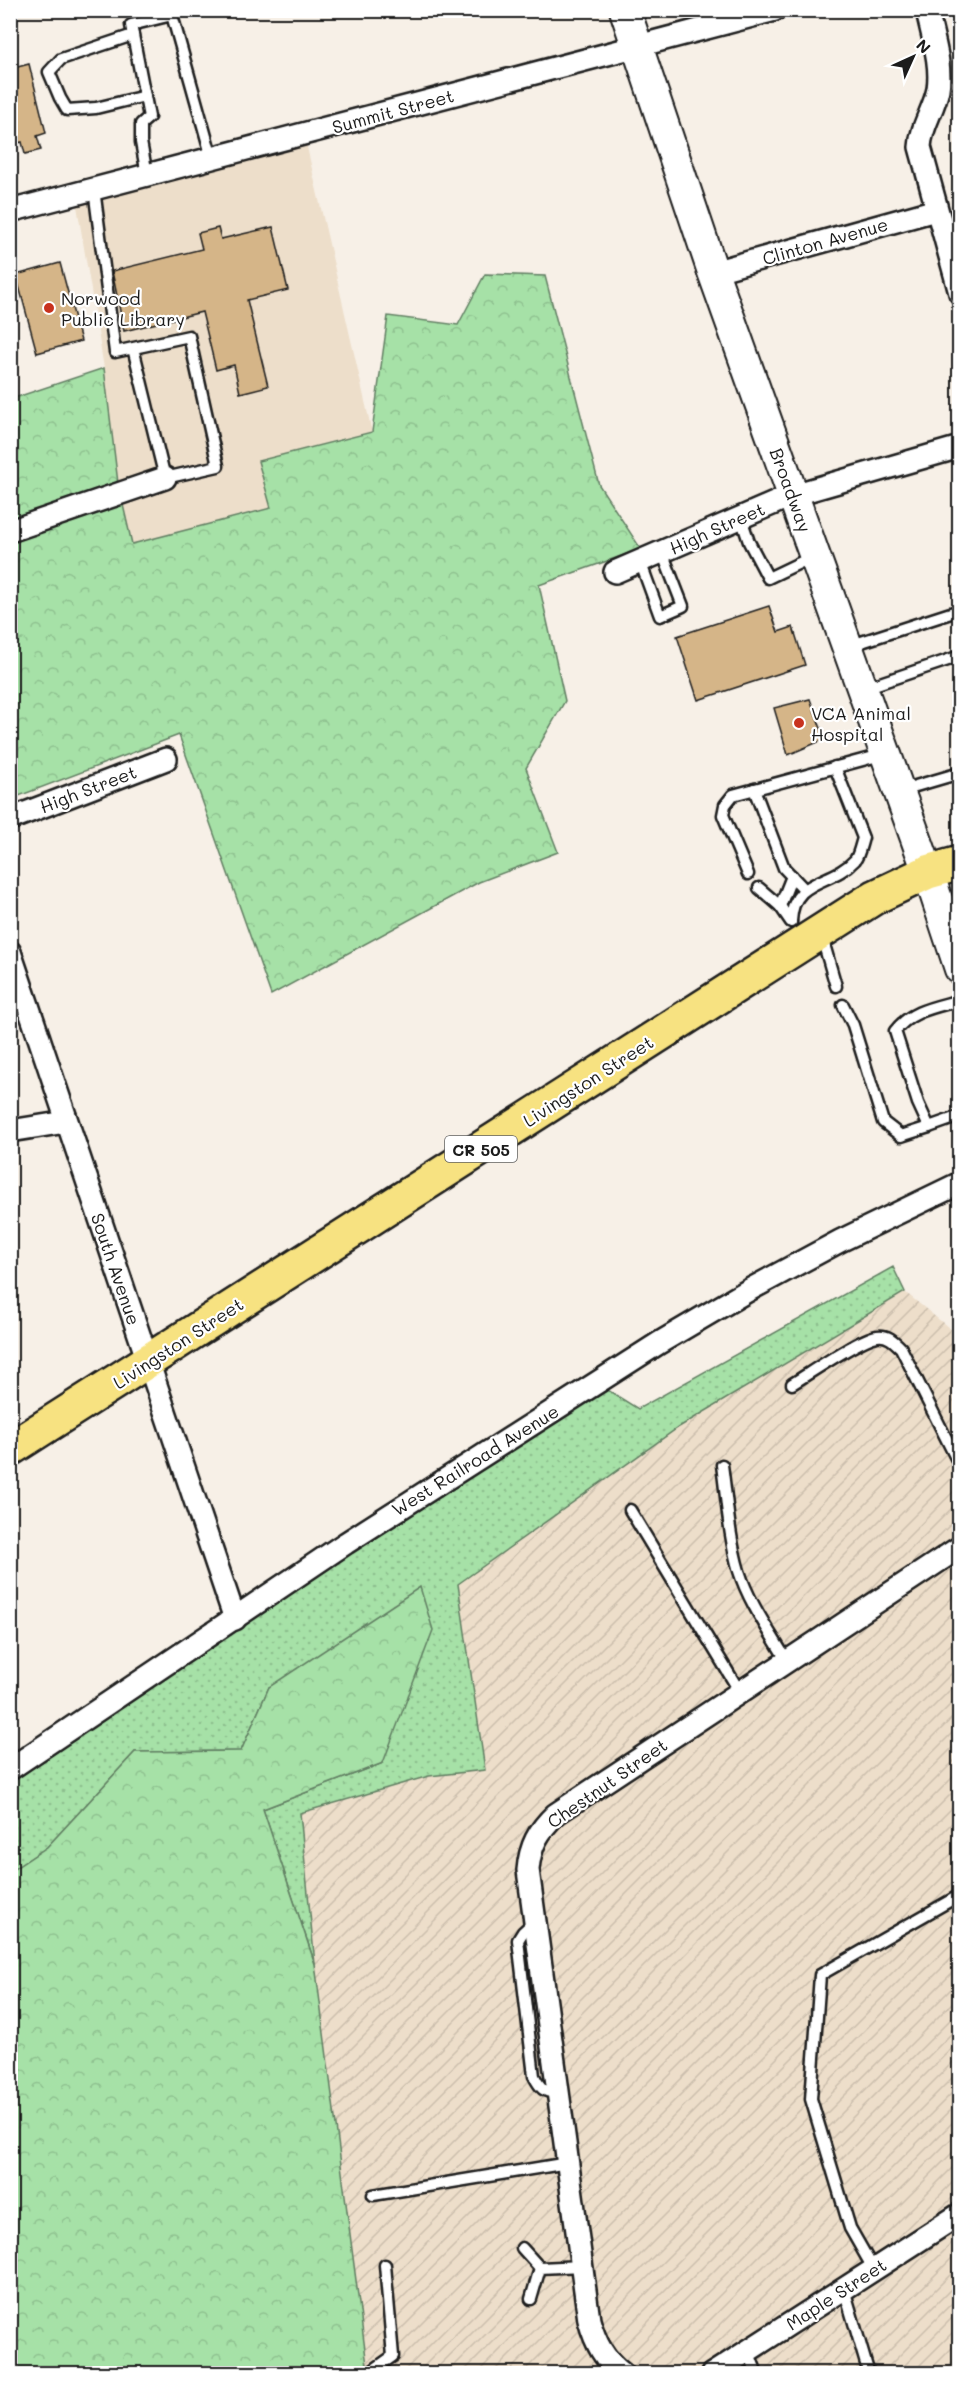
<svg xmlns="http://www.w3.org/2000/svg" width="970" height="2384" font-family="Mali,sans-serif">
<defs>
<pattern id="industrial-furrows" width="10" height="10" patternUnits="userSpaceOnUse" patternTransform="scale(1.5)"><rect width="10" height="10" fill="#eddeca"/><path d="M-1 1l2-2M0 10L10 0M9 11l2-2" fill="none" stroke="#cbbead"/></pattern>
<pattern id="grass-dots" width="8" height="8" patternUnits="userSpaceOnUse" patternTransform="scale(1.5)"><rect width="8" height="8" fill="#a6e1a7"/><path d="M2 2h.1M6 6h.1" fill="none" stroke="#8ec08f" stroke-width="1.8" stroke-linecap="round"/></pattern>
<pattern id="forest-crowns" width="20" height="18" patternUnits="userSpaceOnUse" patternTransform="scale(1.5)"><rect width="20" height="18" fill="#a6e1a7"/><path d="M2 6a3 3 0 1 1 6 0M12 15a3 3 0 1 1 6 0" fill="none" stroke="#8ec08f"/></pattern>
</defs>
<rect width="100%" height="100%" fill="#f7f0e7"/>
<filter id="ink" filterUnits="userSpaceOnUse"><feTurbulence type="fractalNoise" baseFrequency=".0167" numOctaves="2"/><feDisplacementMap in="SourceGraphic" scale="12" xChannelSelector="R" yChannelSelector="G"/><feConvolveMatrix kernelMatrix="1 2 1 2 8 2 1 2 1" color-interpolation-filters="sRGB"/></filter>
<g filter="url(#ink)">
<path fill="#eddeca" d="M304,134L372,432L258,461L271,508L132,544L118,483L104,368L75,194Z"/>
<path fill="url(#industrial-furrows)" d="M905,1292L959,1336V2373H368L315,1964L300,1813L429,1776L485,1770L458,1584L679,1427Z"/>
<path fill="url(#grass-dots)" stroke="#617e62" stroke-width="1.5" d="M893,1267L905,1292L679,1427L458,1584L485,1770L429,1776L300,1813L315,1964L263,1809L383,1763L269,1687L241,1751L135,1752L47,1847L11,1871V1766L598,1384L638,1409Z"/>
<g fill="url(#forest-crowns)" stroke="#617e62" stroke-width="1.5">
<path d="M485,274L545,276L599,485L641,549L539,585L565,701L526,768L558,852L479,882L271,995L179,735L11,799V399L104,368L118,483L132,544L271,508L258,461L372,432L388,316L458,325Z"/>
<path d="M420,1587L433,1630L383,1763L263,1809L315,1964L368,2373L11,2374V1871L47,1847L135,1752L241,1751L269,1687Z"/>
</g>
<g fill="#d5b588" stroke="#1c1c1c" stroke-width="1.5">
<path d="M29,64L46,133L37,136L41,150L25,154L22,142L10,145V69Z"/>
<path d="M273,227L288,290L247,300L268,386L240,393L234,365L216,370L202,312L124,331L112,271L202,249L198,233L218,228L221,239Z"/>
<path d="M60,263L81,341L37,353L16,275Z"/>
<path d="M769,606L778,632L793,627L805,665L698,700L677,636Z"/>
<path d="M810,699L825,739L788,755L774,708Z"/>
</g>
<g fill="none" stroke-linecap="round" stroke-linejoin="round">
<defs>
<g id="lane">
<path d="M133,35L61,59L49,72L60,98L67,110L96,108L145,96"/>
<path d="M147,175L141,142V124L149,117L131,25L172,15L212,158"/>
<path d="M94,189L115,352L189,336L218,466L165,478L133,348"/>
<path d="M741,518L749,542L768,578L814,556"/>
<path d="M640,561L660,616L683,606L662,552"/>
<path d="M849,646L960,610"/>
<path d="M865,688L960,656"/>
<path d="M754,789L784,868L804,889"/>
<path d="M902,790L960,773"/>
<path d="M748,874L723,815L725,805L733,795L885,754"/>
<path d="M759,888L780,906L791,922"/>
<path d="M780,906L792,876"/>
<path d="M791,921C793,877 831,886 855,860C859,855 861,844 863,838L835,767"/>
<path d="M821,934L836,986"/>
<path d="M960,1000C936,1007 911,1010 895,1031L918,1103L929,1127L960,1116"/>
<path d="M843,1005L853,1025L883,1122L901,1136L929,1127"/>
<path d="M792,1384C810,1373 859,1339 877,1336C887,1334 894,1341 901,1348L960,1466"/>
<path d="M722,1465C727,1501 729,1537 739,1571C749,1603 770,1632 787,1661"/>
<path d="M630,1510L740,1692"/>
<path d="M534,1922L523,1932L518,1940L534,2076C540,2088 544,2093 558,2092"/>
<path d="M373,2195L568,2163"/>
<path d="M522,2248L540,2268"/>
<path d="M874,2270L850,2228L811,2099L820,1975L960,1895"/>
<path d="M844,2289L869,2374"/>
<path d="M531,2299L540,2268L582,2266"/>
<path d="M748,2350L757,2374"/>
<path d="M372,2371L393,2356L385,2265"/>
</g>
<g id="street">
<path d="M927,10C932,36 942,63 938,89C934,110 921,126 920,147L960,293"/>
<path d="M10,211L775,10"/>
<path d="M713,272L936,210"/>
<path d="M10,531L165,478"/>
<path d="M615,572L793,495L960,447"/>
<path d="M10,819L166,759"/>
<path d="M10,952L235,1619"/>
<path d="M10,1131L66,1122"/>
<path d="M10,1769L346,1543L659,1343L749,1290L840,1241L960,1183"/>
<path d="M623,2374C604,2360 595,2342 589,2320L528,1870C530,1846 538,1831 556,1814L960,1547"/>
<path d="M712,2374L960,2214"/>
</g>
<path id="secondary" d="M625,10L713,272L928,872L960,969"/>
<path id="primary" d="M10,1449L875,897L928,872L960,863"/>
</defs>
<use href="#lane" stroke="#1c1c1c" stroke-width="15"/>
<use href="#street" stroke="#1c1c1c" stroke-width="26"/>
<use href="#secondary" stroke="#1c1c1c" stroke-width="34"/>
<use href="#primary" stroke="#1c1c1c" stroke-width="38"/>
<use href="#lane" stroke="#fff" stroke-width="10"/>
<use href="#street" stroke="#fff" stroke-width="21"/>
<use href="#secondary" stroke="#fff" stroke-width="30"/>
<use href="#primary" stroke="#f7e281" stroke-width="33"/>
</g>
</g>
<g fill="#c8321e" stroke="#fff" stroke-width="2">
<circle cx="49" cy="308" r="6"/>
<circle cx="799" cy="723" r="6"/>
</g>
<g text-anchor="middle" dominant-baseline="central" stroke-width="4.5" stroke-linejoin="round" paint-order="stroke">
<rect fill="#fff" stroke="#606060" stroke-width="1.5" x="445" y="1136" width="72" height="26" rx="4.5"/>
<g font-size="16" font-weight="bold" fill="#1c1c1c">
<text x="481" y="1149">CR 505</text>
</g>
<g font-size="18" fill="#1c1c1c" stroke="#fff">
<text transform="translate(393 111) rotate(-15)">Summit Street</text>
<text transform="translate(825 241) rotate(-16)">Clinton Avenue</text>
<text transform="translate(791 490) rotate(70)">Broadway</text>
<text transform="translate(717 528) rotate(-24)">High Street</text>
<text transform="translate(88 789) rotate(-21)">High Street</text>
<text transform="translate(588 1081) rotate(-33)">Livingston Street</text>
<text transform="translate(116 1269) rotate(71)">South Avenue</text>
<text transform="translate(178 1343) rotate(-33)">Livingston Street</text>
<text transform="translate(475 1460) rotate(-32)">West Railroad Avenue</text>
<text transform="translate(607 1783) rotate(-35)">Chestnut Street</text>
<text transform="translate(836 2294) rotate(-33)">Maple Street</text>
</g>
<g font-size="18" fill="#1c1c1c" stroke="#fff" text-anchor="start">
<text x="61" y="298">Norwood<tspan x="61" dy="21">Public Library</tspan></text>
<text x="811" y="713">VCA Animal<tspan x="811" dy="21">Hospital</tspan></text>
</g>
</g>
<rect width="970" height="2384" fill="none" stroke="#fff" stroke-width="36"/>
<rect x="18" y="18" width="934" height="2348" fill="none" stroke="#1c1c1c" stroke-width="2" filter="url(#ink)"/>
<g transform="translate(913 57) rotate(45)" stroke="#ffffff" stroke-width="4.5" paint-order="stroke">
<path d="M0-4.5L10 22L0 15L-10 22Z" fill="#1c1c1c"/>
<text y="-9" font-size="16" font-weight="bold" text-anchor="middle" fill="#1c1c1c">N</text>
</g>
</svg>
